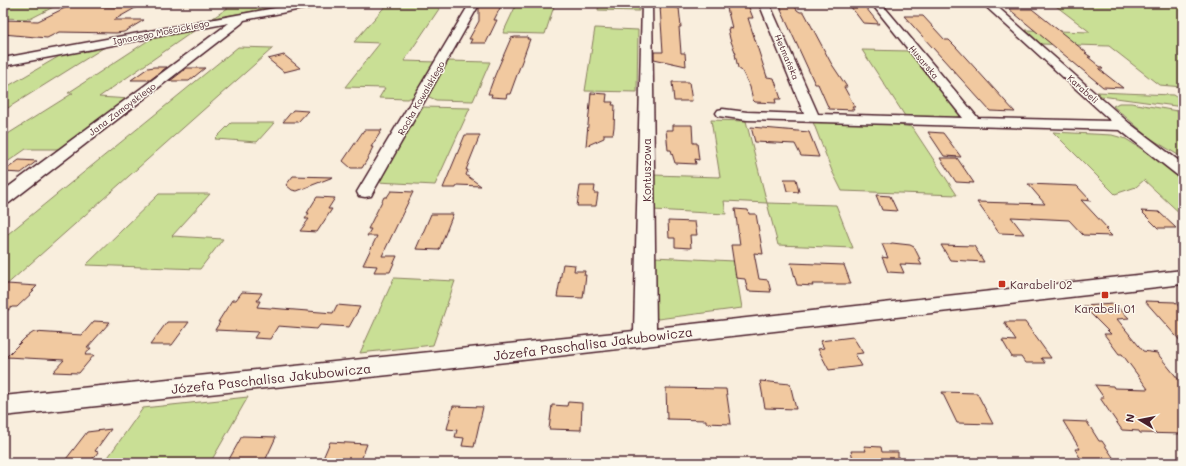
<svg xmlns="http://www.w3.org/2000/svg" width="1186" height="466" font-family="Mali,sans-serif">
<rect width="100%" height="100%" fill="#f9eedd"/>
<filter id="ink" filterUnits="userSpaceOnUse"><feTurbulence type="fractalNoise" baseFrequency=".025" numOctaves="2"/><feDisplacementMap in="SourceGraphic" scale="8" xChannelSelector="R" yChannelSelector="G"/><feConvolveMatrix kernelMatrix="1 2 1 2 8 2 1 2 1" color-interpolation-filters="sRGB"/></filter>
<g filter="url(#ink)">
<g fill="#c9df95" stroke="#8a7f60">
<path d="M3,3H61L30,19L3,18Z"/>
<path d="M235,3H300L213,18Z"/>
<path d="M388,3H443L404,61L437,62L418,95L407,99L379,98L385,88L345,87L380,43L354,42Z"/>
<path d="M517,3H555L545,34L503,33Z"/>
<path d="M599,3H639V11L598,10Z"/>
<path d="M1052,3H1183V87L1159,85L1109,46L1041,44L1026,30L1090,32Z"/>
<path d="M198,28L99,97L130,99L63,149H26L3,165V137L73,93H68L155,36Z"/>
<path d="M595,28L638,30L637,92L585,91Z"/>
<path d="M108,45L3,111V89L63,54Z"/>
<path d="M238,47L273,48L3,288V238Z"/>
<path d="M862,50L910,51L962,115L955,118L905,116Z"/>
<path d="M447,61L490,62L473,101L436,100L427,96Z"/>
<path d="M1097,92L1173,95L1183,102V107L1101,96Z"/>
<path d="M1119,103H1131L1183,112V158L1150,138L1113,106Z"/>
<path d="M421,107L470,108L435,185L377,182Z"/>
<path d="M711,120L746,121L767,203L836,205L853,248L778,245L767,203L724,201L726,214L653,210V175L720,177Z"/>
<path d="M813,122L892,124L912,127L957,195L842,191L832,171Z"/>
<path d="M231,123H274L257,142L215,139Z"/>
<path d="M1053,132L1112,135L1126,139L1183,176V216L1144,180L1136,187L1115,194Z"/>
<path d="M159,194H210L172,236L223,239L200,269L86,265Z"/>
<path d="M654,257L734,261L742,308L658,319L655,316Z"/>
<path d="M394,278L455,281L433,345L360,353Z"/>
<path d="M248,397L210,463H104L143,408Z"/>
</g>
<g fill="#f1c9a0" stroke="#4a1f2b">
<path d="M481,3L502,4L494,20H497L486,43H470L472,39H469L479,21V8Z"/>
<path d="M779,3H793L797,10L800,12H804L831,63L847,87H844L855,107H852L854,110L829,109L818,84H815L781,10H782Z"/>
<path d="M848,3H862L879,24L863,23Z"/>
<path d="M731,4L748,5L753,18H748L767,77L774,78L781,99H775L776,103L755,102L753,100L750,87L742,71L738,68L735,54H736L730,39L728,29H729V27L732,28L727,8L732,7Z"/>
<path d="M69,6L137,7L114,20H144L124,32L116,33L59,32L47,38L3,34V20L38,21Z"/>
<path d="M660,6L679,8L681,27H679L681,53H685L686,66L654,59V52H663Z"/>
<path d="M1009,9H1032L1087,53H1085L1091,57H1088L1103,69H1099L1123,88L1103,87Z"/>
<path d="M904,16H923L945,40H949L956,47L1015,112L990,111Z"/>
<path d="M515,37H528L527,39H530L510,94H507L506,98L491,97L492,94H488L495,75L511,38Z"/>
<path d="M284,55L300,68L284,72L268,59Z"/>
<path d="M154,67H167L150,80H131L148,68Z"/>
<path d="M187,68H205L189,81H170Z"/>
<path d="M672,82H689L692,101H674Z"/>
<path d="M591,93L607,94L606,102H613L612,105H615L614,127L613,134H604V138L586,146Z"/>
<path d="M293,110L308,111L298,122H283Z"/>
<path d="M673,125H692L693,143H697L699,160L695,159L696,164L675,163L671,150H668L666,130H673Z"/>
<path d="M751,127L809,132L819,157L801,156L795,144L755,142Z"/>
<path d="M364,130H382L371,147H373L370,153H371L362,168H351L343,161Z"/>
<path d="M928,132L943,133L961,157L944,156Z"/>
<path d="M465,135H480L466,170H468L466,175L481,186L457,185L456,188H443Z"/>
<path d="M940,158H957L974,183L956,182Z"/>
<path d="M19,160L37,161L21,173L3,172Z"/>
<path d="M293,176L333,177L297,191L292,190L286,185Z"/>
<path d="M784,179H796L799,192L787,191Z"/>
<path d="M1028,184L1077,186L1091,201L1081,200L1108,229H1105L1112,236L1083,235L1069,220L1011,217L1024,234L999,233L977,202L1045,204Z"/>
<path d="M580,186H595L594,193H598L596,206H577Z"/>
<path d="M391,191L413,192L382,256H397L390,272H374L377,266L363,265L377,236H367L371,229H368L384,197H387Z"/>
<path d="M876,195L890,196L897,211L882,210Z"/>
<path d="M317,197L335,198L328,209H332L317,232L300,231L309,219H305L309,213H307Z"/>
<path d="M735,209L748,210L749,214H756L763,254L754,253L759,279L768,280L771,292L748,291L745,279L736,278L731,245H740Z"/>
<path d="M1141,211L1159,212L1176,228H1158Z"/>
<path d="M431,214H453L439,250L416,249Z"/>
<path d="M668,221L695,222L697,235H690L691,248L675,247V238H669Z"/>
<path d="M892,243L910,245L914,247L920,259H918L922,265L900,264L904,273L888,272L882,257L888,258L882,244H890Z"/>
<path d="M941,245L974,246L984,262L950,260Z"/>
<path d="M791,263L844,265L851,284H812L813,286L797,285Z"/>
<path d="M563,264L575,265L574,271H585L584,275H586L583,298L557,297Z"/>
<path d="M7,284L37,286L32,291H34L17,307H12L3,314V288Z"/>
<path d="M242,292L262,293L257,301H260L257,307L333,313L337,305L360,307L349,327L320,325L317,329L278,326L270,339L254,338L258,332L215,330L220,322H218L232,300H236Z"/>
<path d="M1145,301L1175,302L1183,311V344Z"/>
<path d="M1114,304L1129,318L1117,319L1143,351L1157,353L1183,385V434L1140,433L1139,431L1122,430L1100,398H1104L1095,385L1113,386L1114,388L1148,389L1122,354H1119L1104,334H1111L1083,306Z"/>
<path d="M94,321L110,322L87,348H91L85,355H94L79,373L53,372L64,360L6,357L25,338L34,332L82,335Z"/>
<path d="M167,322H189L172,345H150Z"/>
<path d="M1004,322H1025L1051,358H1041L1045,363H1025L1021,357H1012L1002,340L1016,341Z"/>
<path d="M853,337L863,353L855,354L862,366L829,370L818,349L824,348L820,341Z"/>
<path d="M760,381L790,384L796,409L765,408Z"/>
<path d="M666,388L726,389L731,424L706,423V420L667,419Z"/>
<path d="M942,392L977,393L993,424L957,423Z"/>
<path d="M568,402L582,403L581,430L549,429L552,405L567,406Z"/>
<path d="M453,406L483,407L474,447L462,446L464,438L455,437L457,430L447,429Z"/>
<path d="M1063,421L1087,422L1099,441H1102L1117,463H1083L1075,449H1080Z"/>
<path d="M111,429L95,451L98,452L90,463H63L87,432Z"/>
<path d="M242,436L276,437L264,463H227Z"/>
<path d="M330,442L367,444L360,463H321Z"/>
<path d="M864,446L881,447L882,452H898V463H854L851,451H866Z"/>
</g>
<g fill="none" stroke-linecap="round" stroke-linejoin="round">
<defs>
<g id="minor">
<path d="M302,3H323L318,6L244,20L242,23L9,203L3,204V191L229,23L3,66V58Z"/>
<path d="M470,3H480L373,192L371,196L365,197L359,196L357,192Z"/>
<path d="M642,3H652L656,328L1183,270V284L436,370L3,416V396L634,331Z"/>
<path d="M759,3H769L818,114L963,118L871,3H881L978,118L1111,121L982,3H993L1129,123L1183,164V177L1177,175L1120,130L747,120L718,116L716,113L718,110L723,109L747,112L804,114Z"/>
</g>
</defs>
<use href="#minor" stroke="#4a1f2b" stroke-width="3"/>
<use href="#minor" fill="#fbf7ec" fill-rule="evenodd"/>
</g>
</g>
<g fill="#c8321e" stroke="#fbf7ec" stroke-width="1.5">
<rect x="998" y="280" width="8" height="8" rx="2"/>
<rect x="1101" y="291" width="8" height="8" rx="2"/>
</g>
<g text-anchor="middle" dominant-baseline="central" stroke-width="3" stroke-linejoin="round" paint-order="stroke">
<g font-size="9" fill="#4a1f2b" stroke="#fbf7ec">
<text transform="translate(161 32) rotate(-11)">Ignacego Mościckiego</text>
<text transform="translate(787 57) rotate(67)">Hetmańska</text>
<text transform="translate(924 62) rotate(50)">Husarska</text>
<text transform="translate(1083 89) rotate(42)">Karabeli</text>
<text transform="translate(421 98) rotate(-60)">Rocha Kowalskiego</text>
<text transform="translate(122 109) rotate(-37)">Jana Zamoyskiego</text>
</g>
<g font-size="11" fill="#4a1f2b" stroke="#fbf7ec">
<text transform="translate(646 170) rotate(-90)">Kontuszowa</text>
</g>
<g font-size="11" fill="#4a1f2b" stroke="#fbf7ec" text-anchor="start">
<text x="1010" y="284">Karabeli 02</text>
<text x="1105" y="308" text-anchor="middle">Karabeli 01</text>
</g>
<g font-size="13" fill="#4a1f2b" stroke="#fbf7ec">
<text transform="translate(593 343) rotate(-7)">Józefa Paschalisa Jakubowicza</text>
<text transform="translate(271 378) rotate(-6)">Józefa Paschalisa Jakubowicza</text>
</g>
</g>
<rect width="1186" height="466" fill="none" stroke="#fbf7ec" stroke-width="16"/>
<rect x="8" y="8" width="1170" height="450" fill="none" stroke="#4a1f2b" stroke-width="1.5" filter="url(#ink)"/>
<g transform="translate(1140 420) rotate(280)" stroke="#fbf7ec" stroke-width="3" paint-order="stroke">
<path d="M0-3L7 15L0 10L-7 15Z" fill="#4a1f2b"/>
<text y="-6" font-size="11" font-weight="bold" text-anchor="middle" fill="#4a1f2b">N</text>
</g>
</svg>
